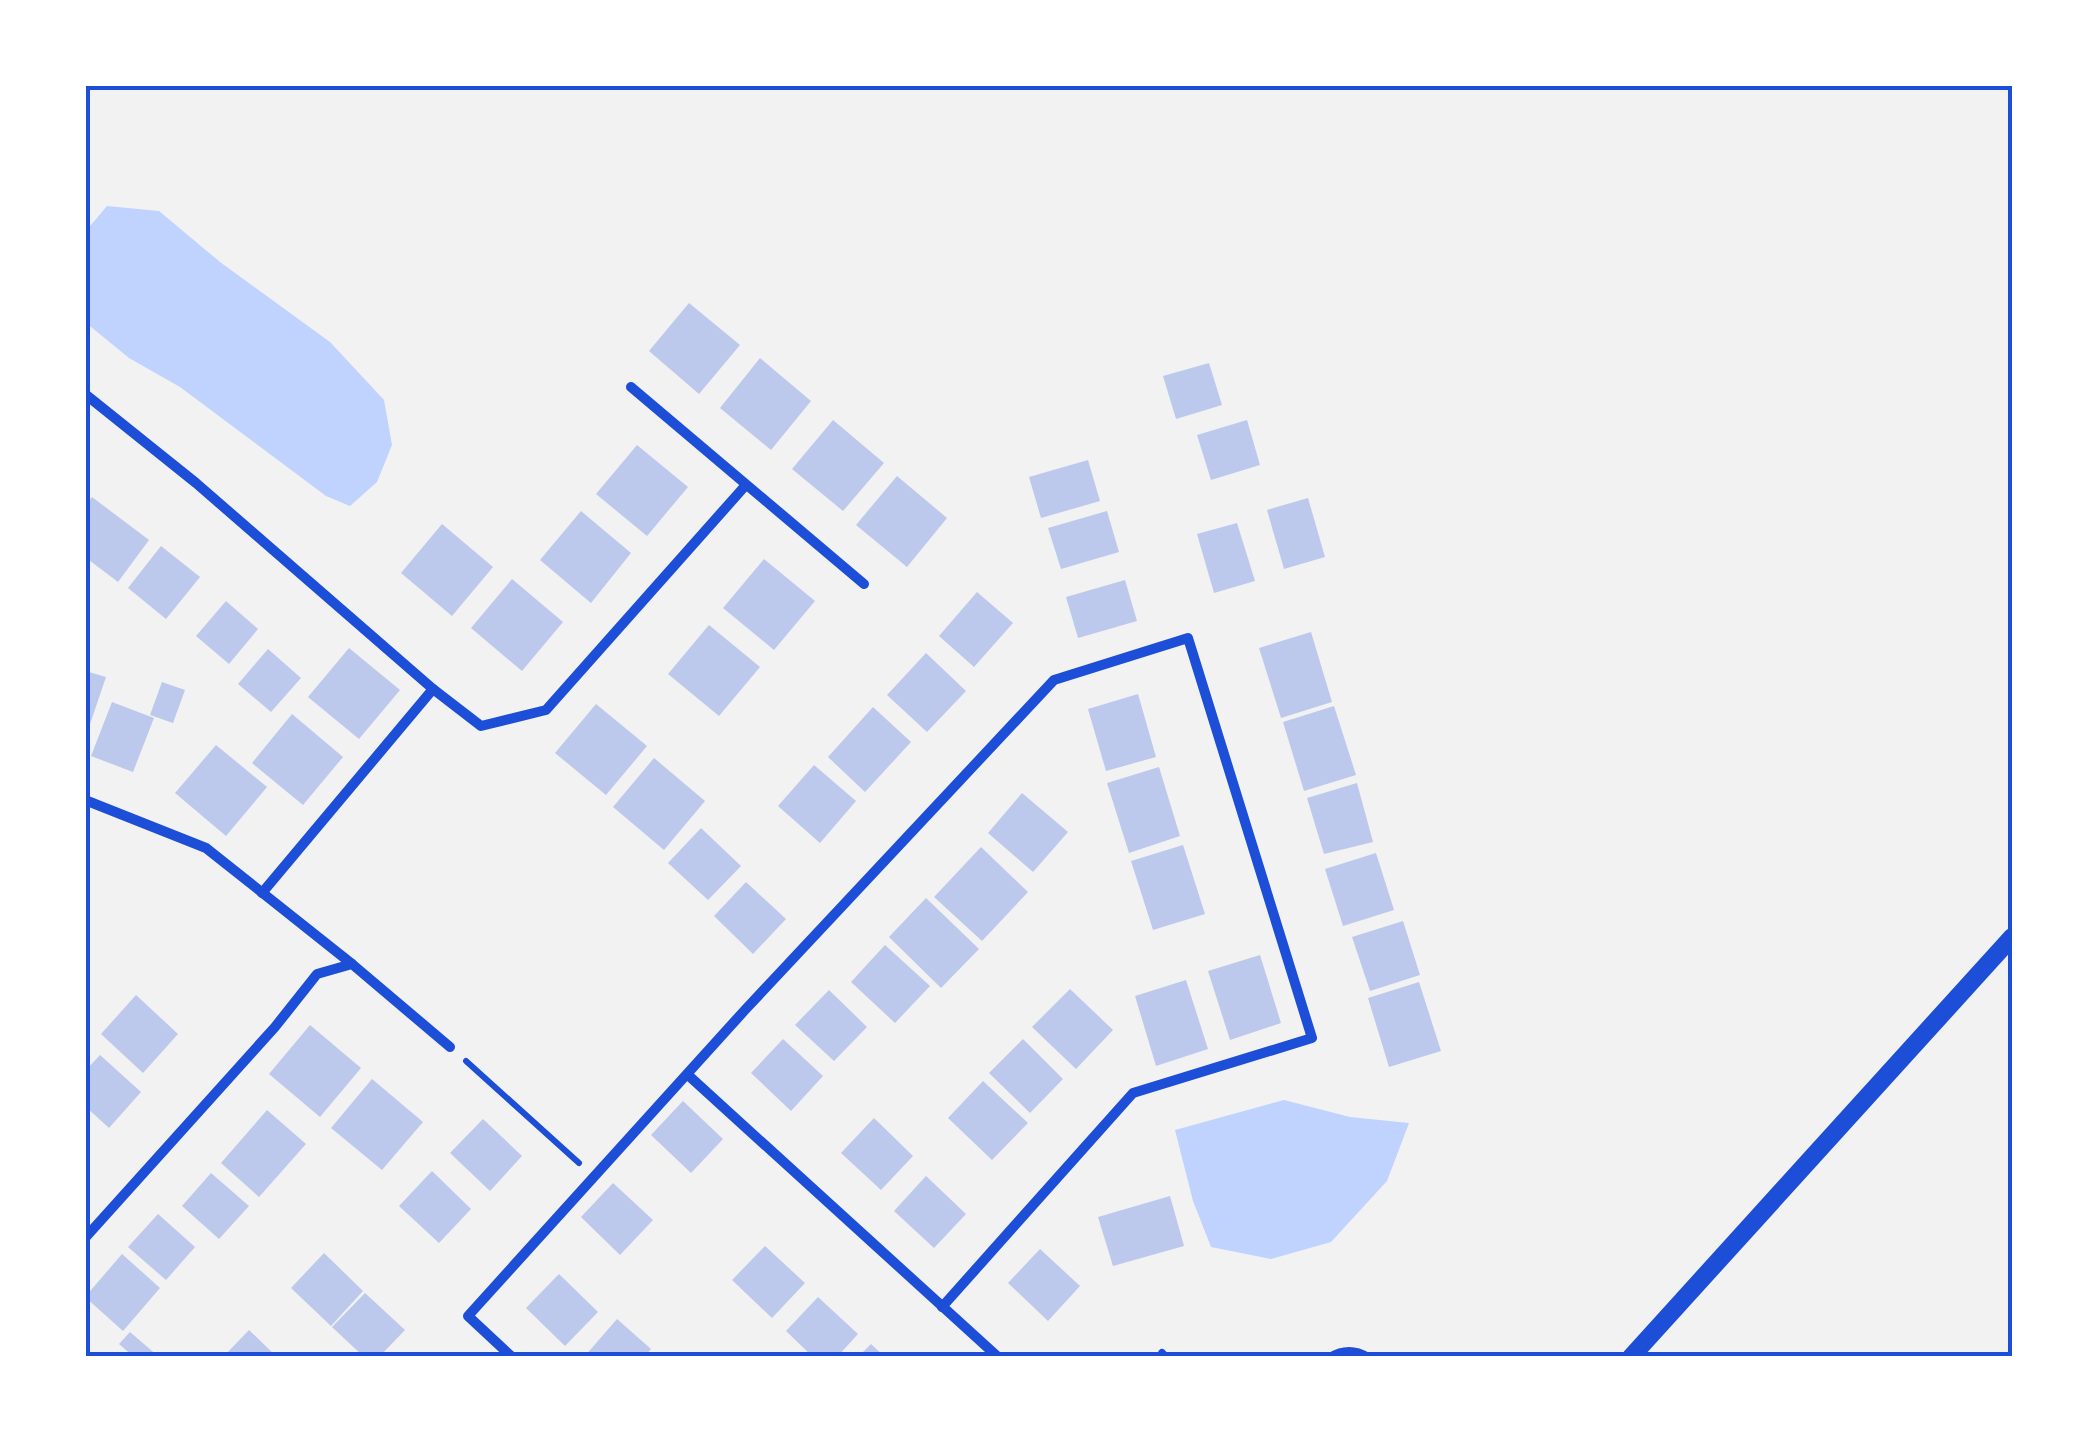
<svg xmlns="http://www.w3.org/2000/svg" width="2097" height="1442" font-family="Raleway,sans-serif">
<rect width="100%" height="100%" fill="#f2f2f2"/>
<g fill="#bfd3fe">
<path d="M107,206L159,211L220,262L330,342L384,400L392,445L377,482L350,506L326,496L180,387L129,358L85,322V232Z"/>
<path d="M1284,1100L1350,1117L1409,1123L1387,1181L1331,1242L1271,1259L1211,1247L1193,1201L1175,1130Z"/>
</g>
<g fill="#bdc9ec">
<path d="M689,303L740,345L699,394L649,351Z"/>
<path d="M760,358L811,401L771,450L720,408Z"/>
<path d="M1209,363L1222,405L1176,419L1163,376Z"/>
<path d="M833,420L884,463L843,511L792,469Z"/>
<path d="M1247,420L1260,465L1211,480L1197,435Z"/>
<path d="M637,445L688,487L647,536L596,494Z"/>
<path d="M1088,460L1100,501L1041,518L1029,477Z"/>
<path d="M897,476L947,518L907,567L856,525Z"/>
<path d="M92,497L149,540L118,582L85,557V506Z"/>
<path d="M1308,498L1325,557L1284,569L1267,510Z"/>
<path d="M581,511L631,553L591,603L540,560Z"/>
<path d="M1107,511L1119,552L1061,569L1048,528Z"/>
<path d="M1237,523L1255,581L1214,593L1197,534Z"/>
<path d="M442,524L493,567L452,616L401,573Z"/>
<path d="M161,546L200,577L166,619L128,588Z"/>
<path d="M764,559L815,601L774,650L723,608Z"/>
<path d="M512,579L563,622L522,671L471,628Z"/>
<path d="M1125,580L1137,621L1078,638L1066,597Z"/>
<path d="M977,592L1013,623L974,667L939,636Z"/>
<path d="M226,601L258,629L229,664L196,636Z"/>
<path d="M709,625L760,667L719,716L668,674Z"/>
<path d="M1311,632L1332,702L1281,718L1259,648Z"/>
<path d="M349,648L400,690L359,739L308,697Z"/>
<path d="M268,649L301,678L271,712L238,684Z"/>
<path d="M926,653L966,691L927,732L887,695Z"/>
<path d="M85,671L106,677L89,727L85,725Z"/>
<path d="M162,682L185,690L173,723L150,715Z"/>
<path d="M1138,694L1156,757L1106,771L1088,709Z"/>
<path d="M112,702L154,718L133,772L91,756Z"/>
<path d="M596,704L647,746L606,795L555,753Z"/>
<path d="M1334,706L1356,775L1304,791L1283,722Z"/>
<path d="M873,707L911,742L865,792L828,757Z"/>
<path d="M292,714L343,757L303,805L252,763Z"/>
<path d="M216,745L267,787L226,836L175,793Z"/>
<path d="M654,758L705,801L664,850L613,807Z"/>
<path d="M814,765L856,801L820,843L778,806Z"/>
<path d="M1159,767L1180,836L1129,853L1107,783Z"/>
<path d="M1357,783L1373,842L1324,854L1307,798Z"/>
<path d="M1022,793L1068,832L1033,872L988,833Z"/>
<path d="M701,828L741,866L708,900L668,863Z"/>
<path d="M1183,845L1205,914L1153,930L1131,861Z"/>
<path d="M981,847L1028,892L982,941L934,897Z"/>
<path d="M1376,853L1394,910L1343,926L1325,869Z"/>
<path d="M746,882L786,919L753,954L714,916Z"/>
<path d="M926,898L979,949L941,988L889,937Z"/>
<path d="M1403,921L1420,975L1370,991L1352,937Z"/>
<path d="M885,945L930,986L895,1023L851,982Z"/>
<path d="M1260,955L1281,1023L1230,1040L1208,971Z"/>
<path d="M1186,980L1208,1049L1156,1066L1135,996Z"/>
<path d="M1419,982L1441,1051L1389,1067L1368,998Z"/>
<path d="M1070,989L1113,1030L1076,1069L1032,1027Z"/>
<path d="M829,990L867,1027L834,1061L795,1025Z"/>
<path d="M136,995L178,1034L143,1073L101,1034Z"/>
<path d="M310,1025L361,1068L320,1117L269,1074Z"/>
<path d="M783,1039L823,1076L791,1111L751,1073Z"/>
<path d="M1023,1039L1063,1079L1030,1113L989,1073Z"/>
<path d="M100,1055L141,1092L109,1128L85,1106V1071Z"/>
<path d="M372,1079L423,1122L382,1170L331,1128Z"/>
<path d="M983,1081L1028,1123L992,1160L948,1118Z"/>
<path d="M683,1101L723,1139L691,1173L651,1135Z"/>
<path d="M267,1110L306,1144L259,1197L221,1163Z"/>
<path d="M874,1118L913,1156L881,1190L841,1153Z"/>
<path d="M483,1119L522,1156L490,1191L450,1153Z"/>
<path d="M432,1171L471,1209L439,1243L399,1206Z"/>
<path d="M211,1173L249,1206L219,1239L182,1206Z"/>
<path d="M926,1176L966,1214L934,1248L894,1211Z"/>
<path d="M613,1183L653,1220L620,1255L581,1217Z"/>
<path d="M1170,1196L1184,1246L1113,1266L1098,1217Z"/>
<path d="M158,1214L195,1247L166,1280L128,1247Z"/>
<path d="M765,1246L805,1283L772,1318L732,1280Z"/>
<path d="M1040,1249L1080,1286L1048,1321L1008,1283Z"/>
<path d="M324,1253L363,1291L331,1326L291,1288Z"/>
<path d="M122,1254L160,1288L123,1331L85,1297Z"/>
<path d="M559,1274L598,1312L565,1346L526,1308Z"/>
<path d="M365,1293L405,1330L379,1357H364L332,1327Z"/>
<path d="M818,1297L858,1334L837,1357H813L786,1331Z"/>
<path d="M617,1319L651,1349L644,1357H584Z"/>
<path d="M249,1330L277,1357H223Z"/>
<path d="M130,1332L159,1357H134L119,1344Z"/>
<path d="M871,1344L885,1357H858Z"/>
</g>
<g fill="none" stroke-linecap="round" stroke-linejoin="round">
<path stroke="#1d4ed8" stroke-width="6" d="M466,1061L579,1163"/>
<g stroke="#1d4ed8" stroke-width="8">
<path d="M1162,1353L1166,1357"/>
<path d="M1330,1357C1343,1349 1355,1349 1368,1357"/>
</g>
<g stroke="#1d4ed8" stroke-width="10">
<path d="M631,387L864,584"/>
<path d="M85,394L196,483L433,689L481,726L546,710L745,486"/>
<path d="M85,800L206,848L352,964"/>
<path d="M262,893L433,689"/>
<path d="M688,1075L998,1357"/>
<path d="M85,1238L275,1027L317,974L352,964L450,1047"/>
<path d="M512,1357L468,1316L744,1011L1054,680L1188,638L1312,1038L1133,1093L942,1307"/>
</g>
<path stroke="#1d4ed8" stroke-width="18" d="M1631,1357L2012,937"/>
</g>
<rect width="2097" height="1442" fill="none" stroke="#ffffff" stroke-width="175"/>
<rect x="88" y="88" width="1922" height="1266" fill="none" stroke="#1d4ed8" stroke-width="4"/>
</svg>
